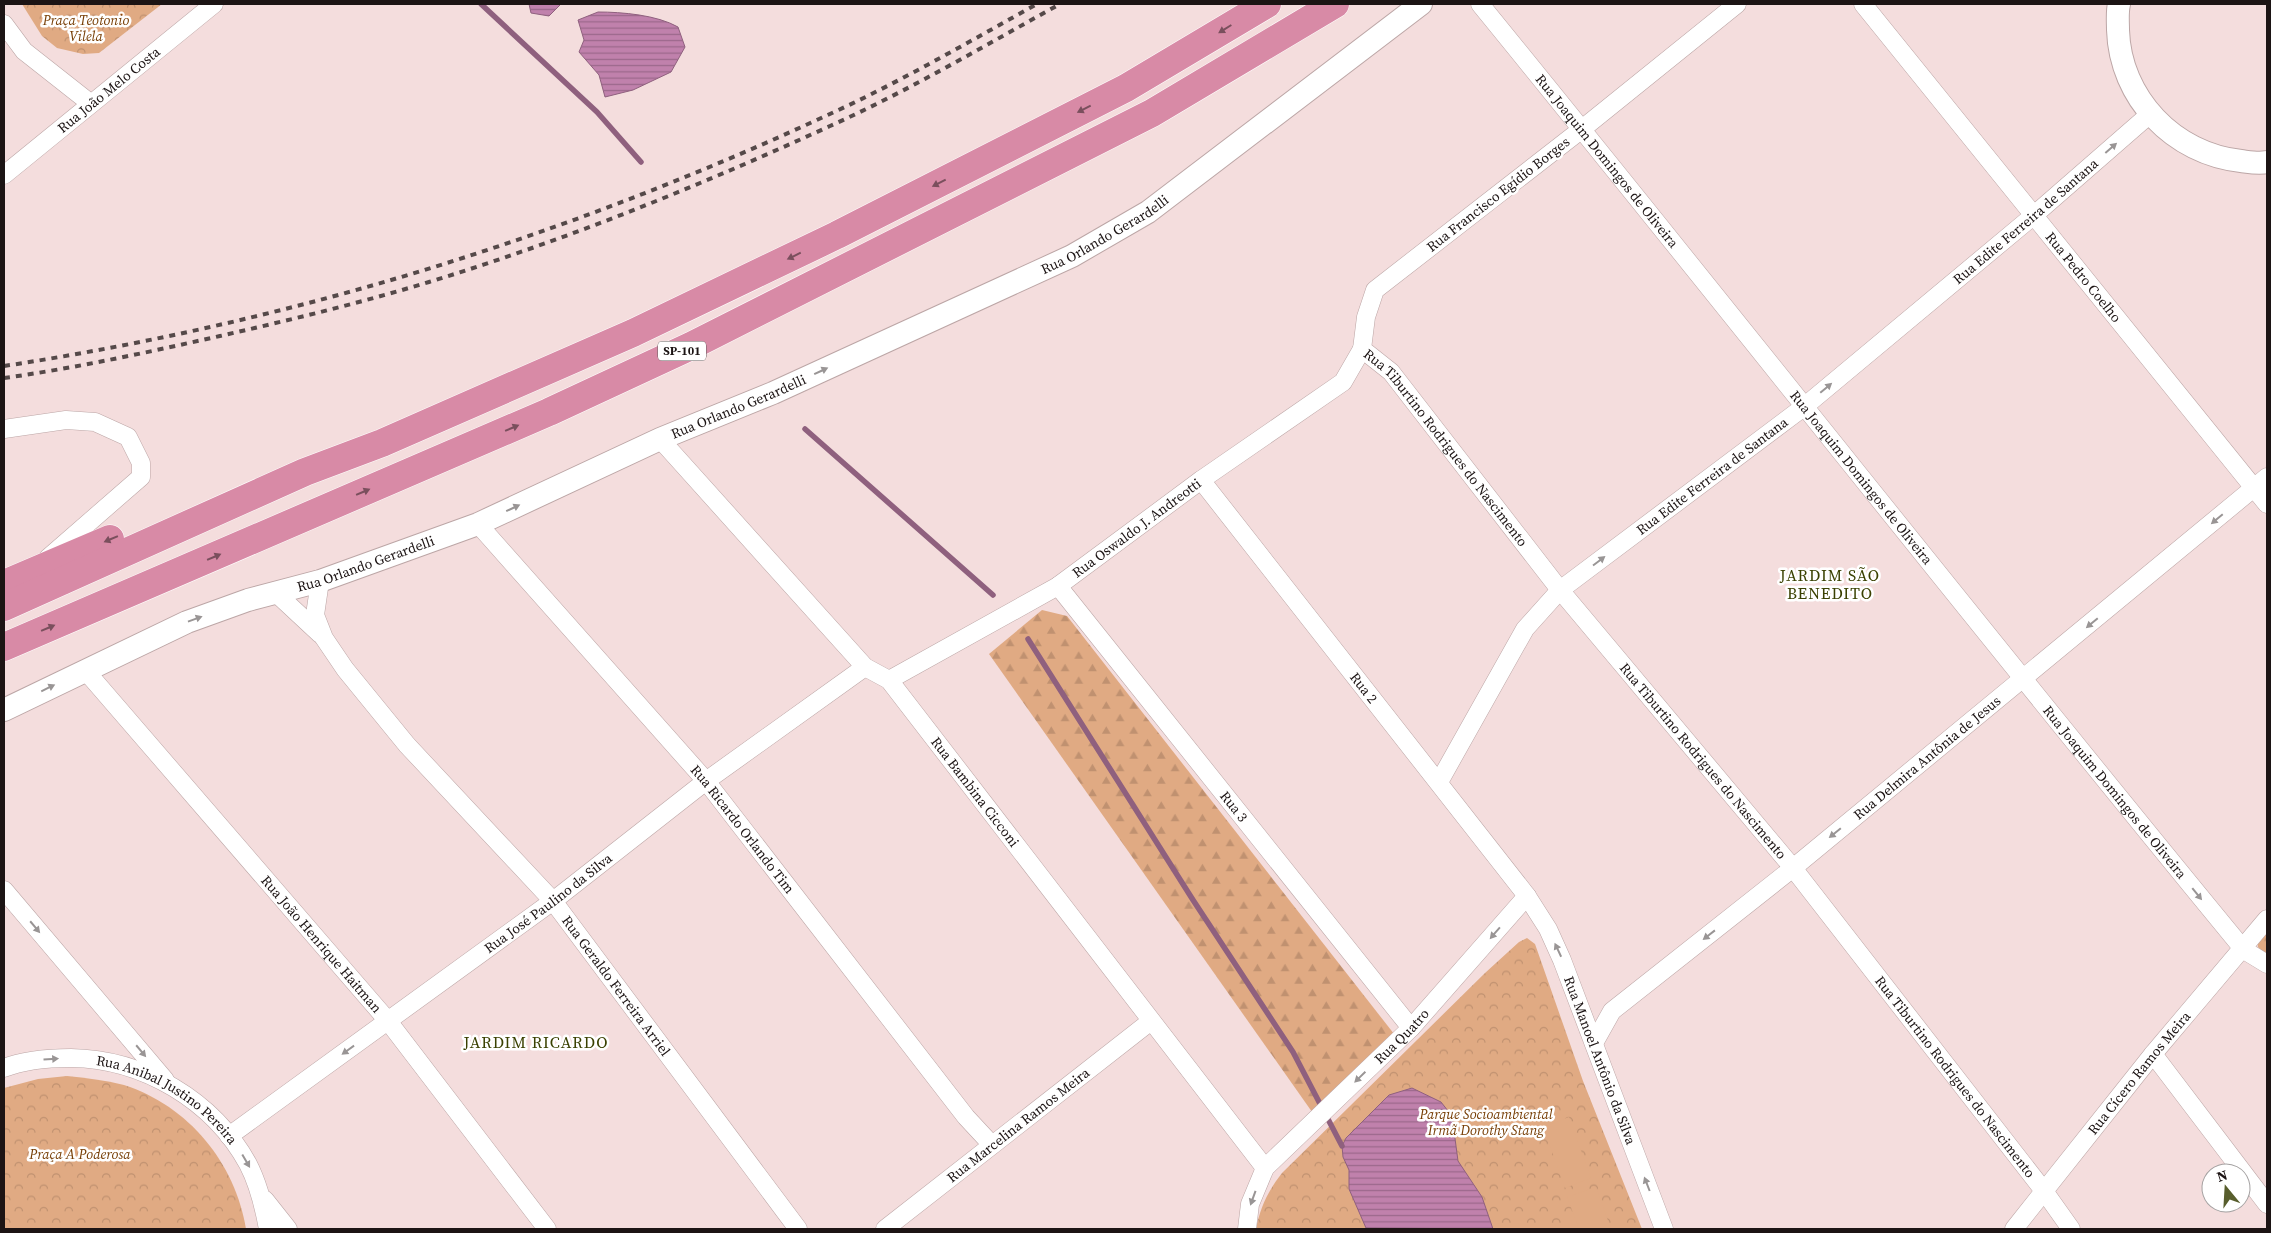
<svg xmlns="http://www.w3.org/2000/svg" width="2271" height="1233" font-family="'Source Serif 4',serif">
<defs>
<pattern id="forest-firs" width="22" height="20" patternUnits="userSpaceOnUse" patternTransform="scale(1.25)"><rect width="22" height="20" fill="#e0aa83"/><path d="M5 1l3.5 6h-7zM16 11l3.5 6h-7z" fill="#c09170"/></pattern>
<pattern id="park-crowns" width="20" height="18" patternUnits="userSpaceOnUse" patternTransform="scale(1.25)"><rect width="20" height="18" fill="#e0aa83"/><path d="M2 6a3 3 0 1 1 6 0M12 15a3 3 0 1 1 6 0" fill="none" stroke="#c09170"/></pattern>
<pattern id="water-rules" width="6" height="5" patternUnits="userSpaceOnUse" patternTransform="scale(1.25)"><rect width="6" height="5" fill="#c081ac"/><path d="M0 2.5h6" fill="none" stroke="#9b688b"/></pattern>
</defs>
<rect width="100%" height="100%" fill="#f4dddd"/>
<path fill="url(#forest-firs)" d="M1042,610L1067,616L1398,1039L1317,1119L989,654Z"/>
<g fill="url(#park-crowns)">
<path d="M22,4H162L99,53L83,54L57,48L42,36Z"/>
<path d="M2267,927V957L2258,947L2257,938Z"/>
<path d="M1527,938L1535,944L1583,1081L1642,1229H1256C1260,1208 1268,1191 1282,1173L1485,973L1519,942Z"/>
<path d="M67,1076C86,1078 105,1080 124,1085C189,1106 235,1163 246,1229H4V1088L38,1079Z"/>
</g>
<g fill="#e0aa83">
<path d="M1569,1117L1591,1178L1565,1188L1543,1127Z"/>
<path d="M1596,1187L1611,1229H1579L1567,1197Z"/>
</g>
<g fill="url(#water-rules)" stroke="#8f607e">
<path d="M529,4H561L549,16L531,13Z"/>
<path d="M598,12C622,12 657,15 678,27L685,47L671,72L633,90L605,97L599,75L579,52L584,40L578,20Z"/>
<path d="M1412,1088L1441,1102L1452,1116L1458,1161L1482,1197L1493,1229L1366,1228L1349,1189V1170L1343,1157L1342,1146L1346,1138L1389,1095Z"/>
</g>
<g fill="none" stroke-linecap="round" stroke-linejoin="round">
<g stroke="#8f607e" stroke-width="5.5">
<path d="M481,4L597,112L641,162"/>
<path d="M805,429L993,595"/>
<path d="M1028,639L1193,900L1293,1052L1342,1146"/>
</g>
<defs>
<g id="minor">
<path id="s1" d="M1480,4C1736,318 1986,637 2244,950L2267,964"/>
<path id="s2" d="M1737,4L1582,129L1375,290L1366,317L1362,349L1391,372L1560,590L1793,868L2044,1191L2071,1229"/>
<path id="s3" d="M1863,4L2267,504"/>
<path d="M4,24L24,51L90,103"/>
<path id="s4" d="M4,175L214,4"/>
<path d="M4,429L66,420L95,422L128,437L141,463V477L48,558"/>
<path id="s5" d="M660,439L865,667L889,680L1265,1168"/>
<path id="s6" d="M1201,480L1527,896L1548,929L1562,960L1664,1229"/>
<path id="s7" d="M478,524L706,781L966,1117L992,1145"/>
<path id="s8" d="M320,581L315,615L324,638L345,669L407,745L553,901L798,1229"/>
<path id="s9" d="M1058,586L1411,1028"/>
<path d="M276,593L320,634"/>
<path id="s10" d="M85,670L388,1021L547,1229"/>
<path id="s11" d="M889,680L1058,586L1201,480L1343,382L1362,349"/>
<path id="s12" d="M1439,782L1525,629L1560,590L1805,406L2033,216L2150,114"/>
<path d="M4,890L165,1080"/>
<path id="s13" d="M1594,1043L1612,1011L1793,868L2267,477"/>
<path d="M2153,1054L2267,1204"/>
<path id="s14" d="M4,1068C24,1060 49,1058 71,1058C143,1059 213,1100 248,1164C259,1185 264,1207 268,1229"/>
<path id="s15" d="M229,1136L553,901L706,781L865,667"/>
<path d="M265,1200L288,1229"/>
<path id="s16" d="M885,1229L1151,1021"/>
<path id="s17" d="M1247,1229L1250,1204L1265,1168L1411,1028L1527,896"/>
<path id="s18" d="M2014,1229L2153,1054L2267,919"/>
</g>
<g id="tertiary">
<path d="M2119,4C2117,12 2118,22 2118,30C2120,98 2174,154 2241,161C2249,162 2259,164 2267,162"/>
<path id="s19" d="M4,710L187,622L248,600L320,581L478,524L660,439L773,393L1072,256L1148,212L1421,4"/>
</g>
<g id="trunk">
<path d="M4,584L110,539"/>
<path d="M4,607L305,472L382,443L633,333L837,235L1126,88L1267,4"/>
<path d="M4,647L549,412L691,346L1152,113L1335,4"/>
</g>
</defs>
<use href="#minor" stroke="#bca6a6" stroke-width="19"/>
<use href="#tertiary" stroke="#bca6a6" stroke-width="24"/>
<use href="#trunk" stroke="#fff" stroke-width="29"/>
<use href="#minor" stroke="#fff" stroke-width="18"/>
<use href="#tertiary" stroke="#fff" stroke-width="22"/>
<use href="#trunk" stroke="#d88aa6" stroke-width="28"/>
<g stroke="#554949" stroke-width="4" stroke-dasharray="6 6" stroke-linecap="butt">
<path d="M4,366C299,321 577,233 847,106C912,75 974,39 1037,4"/>
<path d="M4,378C76,368 149,352 220,336C290,320 360,303 429,282C566,240 699,186 830,126C908,91 984,46 1060,4"/>
</g>
</g>
<defs><path id="oneway-solid" d="M-6-.8H1V-3.2L6.5 0L1 3.2V.8H-6Z" transform="scale(1.25)"/></defs>
<g fill="#7a4f5d">
<use href="#oneway-solid" transform="translate(1225 29) rotate(148)"/>
<use href="#oneway-solid" transform="translate(1084 109) rotate(153)"/>
<use href="#oneway-solid" transform="translate(939 183) rotate(153)"/>
<use href="#oneway-solid" transform="translate(794 256) rotate(154)"/>
<use href="#oneway-solid" transform="translate(512 428) rotate(-23)"/>
<use href="#oneway-solid" transform="translate(363 492) rotate(-23)"/>
<use href="#oneway-solid" transform="translate(111 539) rotate(157)"/>
<use href="#oneway-solid" transform="translate(214 557) rotate(-23)"/>
<use href="#oneway-solid" transform="translate(48 628) rotate(-23)"/>
</g>
<g fill="#999595">
<use href="#oneway-solid" transform="translate(2111 148) rotate(-41)"/>
<use href="#oneway-solid" transform="translate(821 371) rotate(-25)"/>
<use href="#oneway-solid" transform="translate(1826 388) rotate(-40)"/>
<use href="#oneway-solid" transform="translate(513 508) rotate(-25)"/>
<use href="#oneway-solid" transform="translate(2217 519) rotate(140)"/>
<use href="#oneway-solid" transform="translate(1599 561) rotate(-37)"/>
<use href="#oneway-solid" transform="translate(195 619) rotate(-20)"/>
<use href="#oneway-solid" transform="translate(2092 623) rotate(140)"/>
<use href="#oneway-solid" transform="translate(48 688) rotate(-26)"/>
<use href="#oneway-solid" transform="translate(1835 833) rotate(141)"/>
<use href="#oneway-solid" transform="translate(2197 894) rotate(51)"/>
<use href="#oneway-solid" transform="translate(35 927) rotate(50)"/>
<use href="#oneway-solid" transform="translate(1495 933) rotate(131)"/>
<use href="#oneway-solid" transform="translate(1709 935) rotate(142)"/>
<use href="#oneway-solid" transform="translate(1558 950) rotate(-115)"/>
<use href="#oneway-solid" transform="translate(348 1050) rotate(144)"/>
<use href="#oneway-solid" transform="translate(141 1051) rotate(50)"/>
<use href="#oneway-solid" transform="translate(51 1059) rotate(-4)"/>
<use href="#oneway-solid" transform="translate(1360 1077) rotate(136)"/>
<use href="#oneway-solid" transform="translate(246 1161) rotate(60)"/>
<use href="#oneway-solid" transform="translate(1647 1184) rotate(-111)"/>
<use href="#oneway-solid" transform="translate(1253 1198) rotate(110)"/>
</g>
<g text-anchor="middle" dominant-baseline="central" stroke-width="5" stroke-linejoin="round" paint-order="stroke">
<rect fill="#fff" stroke="#605a5a" stroke-width="1" x="658" y="341.5" width="48" height="19" rx="4"/>
<g font-size="12" font-weight="bold" fill="#1c1414">
<text x="682" y="351">SP-101</text>
</g>
<g font-size="14" font-style="italic" fill="#773e05" stroke="#fff">
<text x="86" y="20">Praça Teotonio<tspan x="86" dy="16">Vilela</tspan></text>
<text x="1486" y="1114">Parque Socioambiental<tspan x="1486" dy="16">Irmã Dorothy Stang</tspan></text>
<text x="80" y="1154">Praça A Poderosa</text>
</g>
<g font-size="14" fill="#1c1414" stroke="#fff">
<text stroke="none"><textPath href="#s4" startOffset="135">Rua João Melo Costa</textPath></text>
<text stroke="none"><textPath href="#s1" startOffset="202">Rua Joaquim Domingos de Oliveira</textPath></text>
<text transform="translate(1498 194) rotate(-38)">Rua Francisco Egídio Borges</text>
<text stroke="none"><textPath href="#s12" startOffset="822">Rua Edite Ferreira de Santana</textPath></text>
<text stroke="none"><textPath href="#s19" startOffset="1201">Rua Orlando Gerardelli</textPath></text>
<text stroke="none"><textPath href="#s3" startOffset="351">Rua Pedro Coelho</textPath></text>
<text stroke="none"><textPath href="#s19" startOffset="796">Rua Orlando Gerardelli</textPath></text>
<text stroke="none"><textPath href="#s2" startOffset="652">Rua Tiburtino Rodrigues do Nascimento</textPath></text>
<text stroke="none"><textPath href="#s12" startOffset="418">Rua Edite Ferreira de Santana</textPath></text>
<text stroke="none"><textPath href="#s1" startOffset="608">Rua Joaquim Domingos de Oliveira</textPath></text>
<text stroke="none"><textPath href="#s11" startOffset="291">Rua Oswaldo J. Andreotti</textPath></text>
<text stroke="none"><textPath href="#s19" startOffset="391">Rua Orlando Gerardelli</textPath></text>
<text stroke="none"><textPath href="#s6" startOffset="264">Rua 2</textPath></text>
<text stroke="none"><textPath href="#s13" startOffset="441">Rua Delmira Antônia de Jesus</textPath></text>
<text stroke="none"><textPath href="#s2" startOffset="1058">Rua Tiburtino Rodrigues do Nascimento</textPath></text>
<text stroke="none"><textPath href="#s5" startOffset="475">Rua Bambina Cicconi</textPath></text>
<text stroke="none"><textPath href="#s1" startOffset="1012">Rua Joaquim Domingos de Oliveira</textPath></text>
<text stroke="none"><textPath href="#s9" startOffset="282">Rua 3</textPath></text>
<text stroke="none"><textPath href="#s7" startOffset="404">Rua Ricardo Orlando Tim</textPath></text>
<text stroke="none"><textPath href="#s15" startOffset="395">Rua José Paulino da Silva</textPath></text>
<text stroke="none"><textPath href="#s10" startOffset="362">Rua João Henrique Haitman</textPath></text>
<text stroke="none"><textPath href="#s8" startOffset="514">Rua Geraldo Ferreira Arriel</textPath></text>
<text stroke="none"><textPath href="#s17" startOffset="254">Rua Quatro</textPath></text>
<text stroke="none"><textPath href="#s6" startOffset="709">Rua Manoel Antônio da Silva</textPath></text>
<text stroke="none"><textPath href="#s18" startOffset="200">Rua Cícero Ramos Meira</textPath></text>
<text stroke="none"><textPath href="#s2" startOffset="1462">Rua Tiburtino Rodrigues do Nascimento</textPath></text>
<text stroke="none"><textPath href="#s14" startOffset="176">Rua Anibal Justino Pereira</textPath></text>
<text stroke="none"><textPath href="#s16" startOffset="169">Rua Marcelina Ramos Meira</textPath></text>
</g>
<g font-size="16" letter-spacing="1" fill="#3a4001" stroke="#fff">
<text x="1830" y="575">JARDIM SÃO<tspan x="1830" dy="18">BENEDITO</tspan></text>
<text x="536" y="1042">JARDIM RICARDO</text>
</g>
</g>
<rect width="2271" height="1233" fill="none" stroke="#1c1414" stroke-width="10"/>
<g transform="translate(2226 1188) rotate(342)"><circle r="24" fill="#ffffff" stroke="#a4a1a1"/>
<path d="M0-4L9 19L0 12L-9 19Z" fill="#585e2d"/>
<text y="-8" font-size="14" font-weight="bold" text-anchor="middle" fill="#1c1414">N</text>
</g>
</svg>
